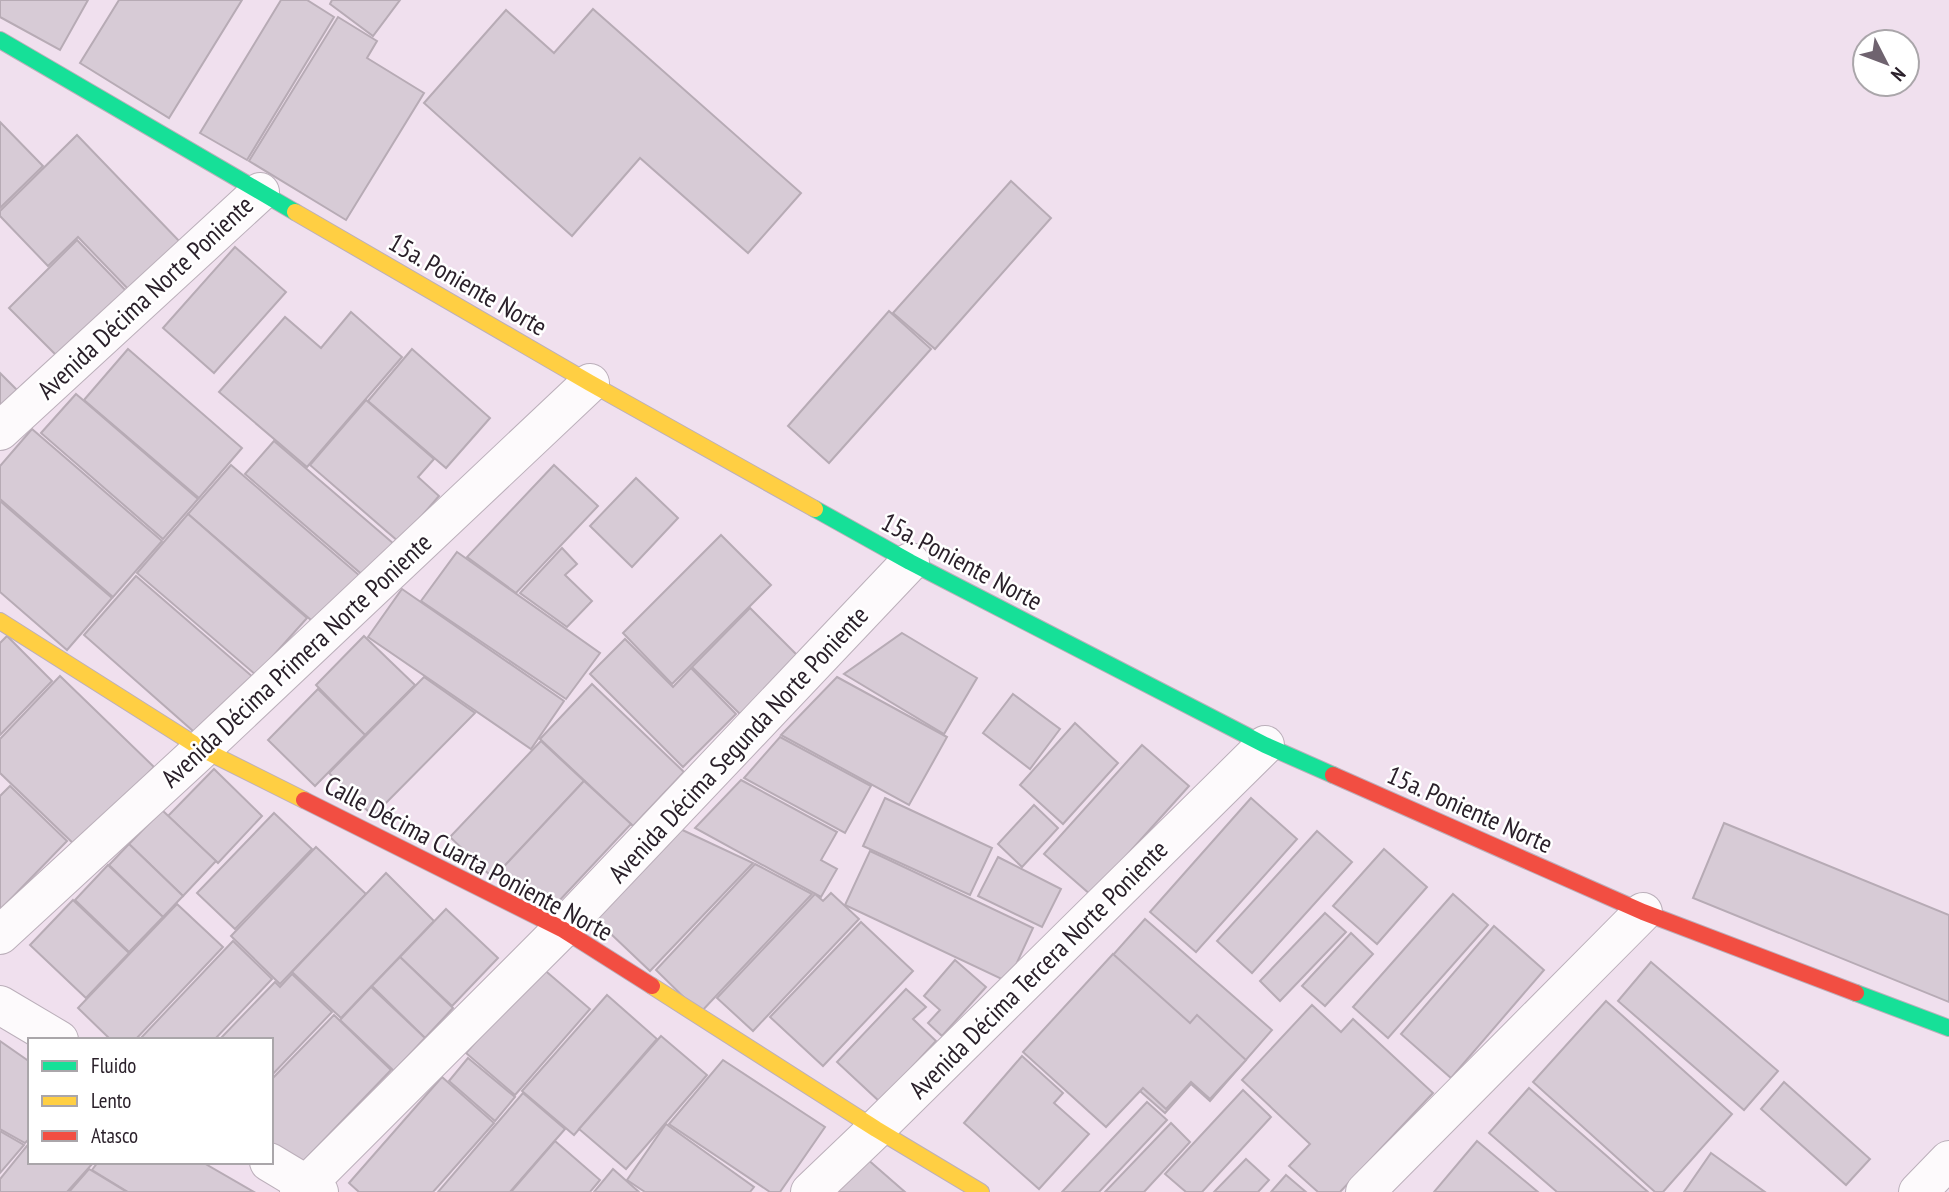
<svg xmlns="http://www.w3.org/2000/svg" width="1949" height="1192" font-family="'PT Sans Narrow',sans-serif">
<rect width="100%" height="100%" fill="#f0e0ee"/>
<g fill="#d7cbd6" stroke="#b7abb5" stroke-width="2">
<path d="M0,0H88L60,50L0,17Z"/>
<path d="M119,0H242L169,118L80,63Z"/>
<path d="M281,0H307L334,17L247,160L200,133Z"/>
<path d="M332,0H400L373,36L330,4Z"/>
<path d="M593,9L801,193L748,253L640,158L572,236L424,103L506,10L554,53Z"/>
<path d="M338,17L377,41L367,58L424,93L346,220L249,161Z"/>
<path d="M0,122L43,166L0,208Z"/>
<path d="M77,135L181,243L131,292L78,237L48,266L0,216V211Z"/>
<path d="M1011,181L1051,218L935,349L893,313Z"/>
<path d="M77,240L131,296L64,363L9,308Z"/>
<path d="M235,247L286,292L214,373L163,328Z"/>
<path d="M889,311L931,349L829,463L788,426Z"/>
<path d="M351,312L402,357L307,467L219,392L285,317L321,348Z"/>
<path d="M128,349L242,448L199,498L84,400Z"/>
<path d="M412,349L490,418L446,468L368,401Z"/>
<path d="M0,373L22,395L0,416Z"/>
<path d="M76,394L198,499L163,539L41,433Z"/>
<path d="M366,400L434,459L418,477L439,496L399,542L310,465Z"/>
<path d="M32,429L162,541L113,597L0,499V466Z"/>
<path d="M274,441L394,544L365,577L245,474Z"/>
<path d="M231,465L360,576L318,626L188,514Z"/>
<path d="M554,465L598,506L516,593L467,557Z"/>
<path d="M636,478L678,518L632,567L590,526Z"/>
<path d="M0,501L112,598L67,650L0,592Z"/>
<path d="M188,514L307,618L256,675L137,573Z"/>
<path d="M721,535L771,585L672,684L623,633Z"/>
<path d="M562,548L577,564L565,575L592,601L567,627L520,593Z"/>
<path d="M457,552L600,653L566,699L421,601Z"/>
<path d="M136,576L254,678L201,738L84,635Z"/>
<path d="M402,589L564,701L531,749L368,637Z"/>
<path d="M750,608L798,656L740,714L692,667Z"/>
<path d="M902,633L977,678L944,734L844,674Z"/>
<path d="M7,636L52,681L0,735V643Z"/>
<path d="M364,636L415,685L365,735L316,685Z"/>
<path d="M625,639L673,687L691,668L736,714L683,767L590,674Z"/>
<path d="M60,676L154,767L77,847L0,773V739Z"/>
<path d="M424,677L475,713L373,816L329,773Z"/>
<path d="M837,677L947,737L909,805L781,735Z"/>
<path d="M592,684L684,772L633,826L540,739Z"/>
<path d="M318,689L365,735L315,786L268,740Z"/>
<path d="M1013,694L1060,729L1030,769L983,733Z"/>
<path d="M1075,723L1118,763L1063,824L1020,785Z"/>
<path d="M780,737L871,786L845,833L744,778Z"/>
<path d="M541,741L584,781L493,878L450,837Z"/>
<path d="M1142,745L1189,786L1091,895L1044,854Z"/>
<path d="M214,769L262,816L218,863L168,816Z"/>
<path d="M741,780L837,832L821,860L837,869L821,897L695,828Z"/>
<path d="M584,781L631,824L544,917L497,874Z"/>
<path d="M10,786L67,841L0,910V796Z"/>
<path d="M885,798L992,848L970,895L863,846Z"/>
<path d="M1251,798L1297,839L1196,952L1150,912Z"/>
<path d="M1034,805L1058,828L1022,867L998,844Z"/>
<path d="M162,810L216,861L183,896L129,844Z"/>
<path d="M274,813L312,849L235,929L197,893Z"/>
<path d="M1724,823L1949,915V1002L1693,898Z"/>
<path d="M676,827L753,863L650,971L592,916Z"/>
<path d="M1317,831L1352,862L1252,973L1217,941Z"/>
<path d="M129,844L183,896L163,917L109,865Z"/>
<path d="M316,847L366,894L280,984L231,936Z"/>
<path d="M1384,849L1427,887L1377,944L1333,906Z"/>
<path d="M870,851L1033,928L1008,982L845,905Z"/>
<path d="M998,857L1061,889L1042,927L978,896Z"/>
<path d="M755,864L812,894L700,1013L656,970Z"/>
<path d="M108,865L163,917L129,952L75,900Z"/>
<path d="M386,873L434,921L341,1018L292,972Z"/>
<path d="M831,893L859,919L753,1031L717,998L815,894L823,901Z"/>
<path d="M1453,894L1488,925L1388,1038L1353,1007Z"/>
<path d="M73,900L129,953L86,998L30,945Z"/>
<path d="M177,904L223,947L135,1040H111L78,1008Z"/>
<path d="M446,909L498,958L452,1006L400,957Z"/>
<path d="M1325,913L1346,932L1280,1001L1260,981Z"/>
<path d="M1145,919L1272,1030L1210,1101L1191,1084L1165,1113L1057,1018Z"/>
<path d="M861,922L913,971L823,1066L770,1017Z"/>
<path d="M1494,926L1544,970L1451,1078L1401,1034Z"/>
<path d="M1351,933L1373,954L1325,1006L1302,986Z"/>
<path d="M233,941L272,979L214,1040H139Z"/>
<path d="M1113,954L1190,1023L1197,1015L1246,1060L1210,1099L1191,1082L1166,1109L1143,1088L1106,1127L1023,1052Z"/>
<path d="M400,957L453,1008L425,1038L372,986Z"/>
<path d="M955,960L986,987L942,1036L928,1023L940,1010L924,996Z"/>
<path d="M1651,962L1778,1071L1744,1110L1618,1001Z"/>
<path d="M541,967L590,1009L515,1095L466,1053Z"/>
<path d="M292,974L332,1012L271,1076V1040H219L275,982L280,987Z"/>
<path d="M371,987L425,1038L394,1071L340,1020Z"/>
<path d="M906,989L926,1007L913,1019L936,1041L880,1102L837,1062Z"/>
<path d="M607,995L657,1039L574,1135L522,1091Z"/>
<path d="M1606,1001L1732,1114L1663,1192H1655L1533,1082Z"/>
<path d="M1312,1005L1341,1032L1353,1019L1433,1093L1340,1192H1318L1289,1166L1310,1144L1242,1080Z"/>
<path d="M334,1015L391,1070L292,1173L271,1153V1080Z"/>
<path d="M661,1036L707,1075L626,1169L579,1129Z"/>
<path d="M0,1041L30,1062V1138L25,1143L0,1129Z"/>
<path d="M1022,1056L1063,1093L1054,1103L1089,1134L1039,1189L964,1123Z"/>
<path d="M468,1058L515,1097L495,1121L449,1081Z"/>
<path d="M723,1060L825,1127L780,1192H770L669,1124Z"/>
<path d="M442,1077L494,1123L433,1192H359L349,1183Z"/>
<path d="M1784,1082L1870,1159L1846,1185L1761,1109Z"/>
<path d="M1529,1088L1648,1192H1557L1489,1133Z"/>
<path d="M1243,1090L1271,1117L1202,1192H1186L1165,1174Z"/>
<path d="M523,1093L565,1129L510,1192H438Z"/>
<path d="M1147,1102L1167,1120L1099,1192H1062Z"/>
<path d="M1171,1123L1190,1142L1144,1192H1105Z"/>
<path d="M666,1124L754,1187L750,1192H645L627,1180Z"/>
<path d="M0,1131L24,1145L0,1173Z"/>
<path d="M555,1141L600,1180L590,1192H511Z"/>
<path d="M1477,1141L1538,1192H1434Z"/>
<path d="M30,1142V1162H94L67,1192H0V1179Z"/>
<path d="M1711,1153L1765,1192H1684Z"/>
<path d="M866,1158L905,1192H837Z"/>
<path d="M1246,1159L1269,1180L1258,1192H1214Z"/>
<path d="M98,1162H202L254,1192H128L92,1170Z"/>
<path d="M89,1169L127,1192H69Z"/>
<path d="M613,1169L639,1192H594Z"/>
<path d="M1286,1175L1306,1192H1271Z"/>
</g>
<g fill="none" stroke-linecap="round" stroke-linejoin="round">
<defs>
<g id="street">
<path d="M0,431L260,192"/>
<path d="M0,935L202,749L590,383"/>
<path d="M0,1005L59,1040"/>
<path d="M269,1162L319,1192"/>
<path d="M299,1192L562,929L910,562"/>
<path d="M810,1192L876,1129L1265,745"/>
<path d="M1365,1192L1643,912"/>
<path d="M1918,1192L1949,1160"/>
</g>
<g id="fast">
<path d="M0,40L295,212"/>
<path d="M815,509L910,562L1265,745L1333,775"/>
<path d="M1856,993L1949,1028"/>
</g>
<g id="slow">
<path d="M295,212L590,383L815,509"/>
<path d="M0,621L202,749L304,800"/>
<path d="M652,986L876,1129L981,1192"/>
</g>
<g id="jam">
<path d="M1333,775L1643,912L1856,993"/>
<path d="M304,800L562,929L652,986"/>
</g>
</defs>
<use href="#street" stroke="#bbafba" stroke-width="40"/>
<use href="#fast" stroke="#bbafba" stroke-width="18"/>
<use href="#slow" stroke="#bbafba" stroke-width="18"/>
<use href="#jam" stroke="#bbafba" stroke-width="18"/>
<use href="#street" stroke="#fdfafc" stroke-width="38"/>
<use href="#fast" stroke="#16e098" stroke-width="16"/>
<use href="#slow" stroke="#ffcf43" stroke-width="16"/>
<use href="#jam" stroke="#f24e42" stroke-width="16"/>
</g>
<g text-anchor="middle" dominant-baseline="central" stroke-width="5" stroke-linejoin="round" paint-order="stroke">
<g font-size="26" fill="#2a202a" stroke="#fff">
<text transform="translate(468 284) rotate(30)">15a. Poniente Norte</text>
<text transform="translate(145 297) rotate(-43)">Avenida Décima Norte Poniente</text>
<text transform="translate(962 561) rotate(28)">15a. Poniente Norte</text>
<text transform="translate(296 660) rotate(-43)">Avenida Décima Primera Norte Poniente</text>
<text transform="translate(738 744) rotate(-47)">Avenida Décima Segunda Norte Poniente</text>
<text transform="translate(1470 809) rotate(24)">15a. Poniente Norte</text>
<text transform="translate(469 858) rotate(28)">Calle Décima Cuarta Poniente Norte</text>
<text transform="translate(1038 969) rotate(-45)">Avenida Décima Tercera Norte Poniente</text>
</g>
</g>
<rect x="28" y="1038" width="245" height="126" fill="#ffffff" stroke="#aaa6aa" stroke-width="2"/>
<rect x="42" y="1061" width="35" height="10" fill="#16e098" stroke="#aaa6aa" stroke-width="2"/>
<text x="91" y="1073" font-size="21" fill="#2a202a">Fluido</text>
<rect x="42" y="1096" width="35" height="10" fill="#ffcf43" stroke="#aaa6aa" stroke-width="2"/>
<text x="91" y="1108" font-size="21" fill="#2a202a">Lento</text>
<rect x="42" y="1131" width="35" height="10" fill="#f24e42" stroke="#aaa6aa" stroke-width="2"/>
<text x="91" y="1143" font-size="21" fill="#2a202a">Atasco</text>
<g transform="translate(1886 63) rotate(132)"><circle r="33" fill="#ffffff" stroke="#aaa6aa" stroke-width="2"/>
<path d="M0-5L12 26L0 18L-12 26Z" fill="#6f636f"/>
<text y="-10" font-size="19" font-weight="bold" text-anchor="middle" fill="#2a202a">N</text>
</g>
</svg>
